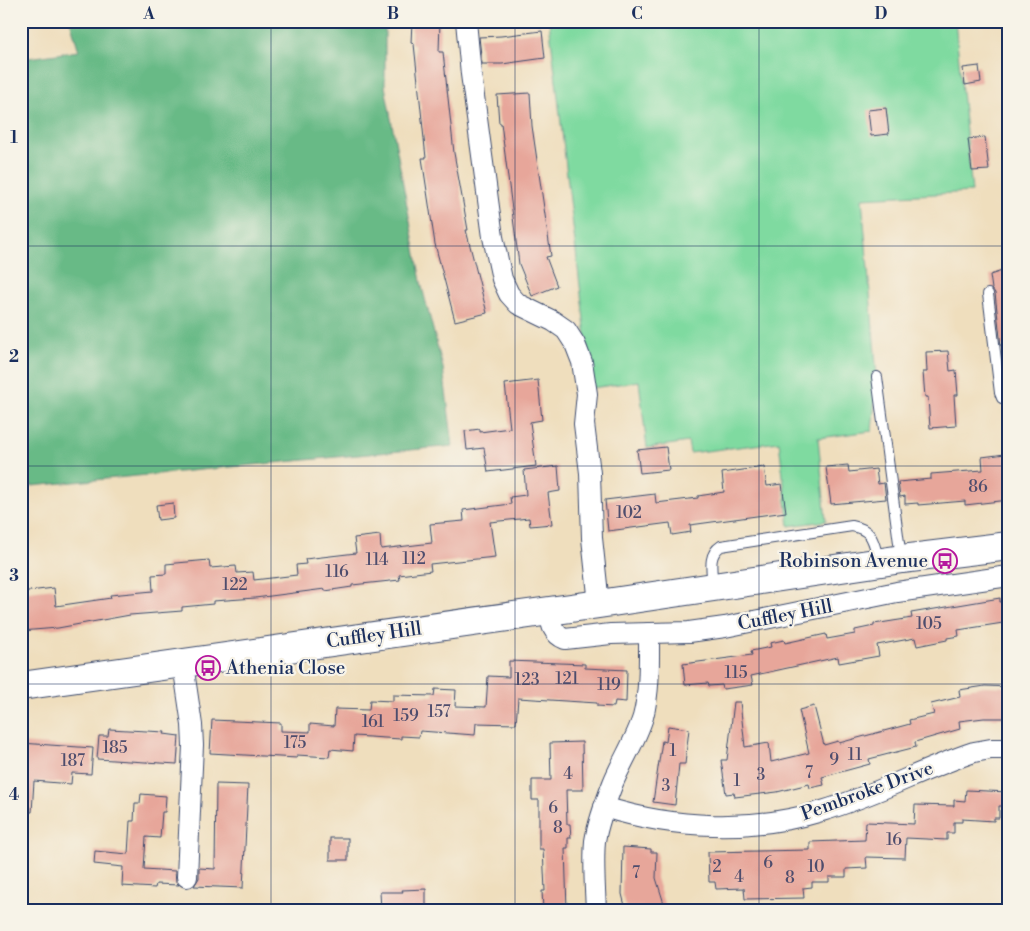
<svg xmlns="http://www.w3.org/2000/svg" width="1030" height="931" font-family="'Libre Bodoni',serif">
<rect width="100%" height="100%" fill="#f7f3e8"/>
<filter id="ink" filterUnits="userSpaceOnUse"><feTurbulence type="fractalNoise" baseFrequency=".02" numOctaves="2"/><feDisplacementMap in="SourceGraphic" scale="10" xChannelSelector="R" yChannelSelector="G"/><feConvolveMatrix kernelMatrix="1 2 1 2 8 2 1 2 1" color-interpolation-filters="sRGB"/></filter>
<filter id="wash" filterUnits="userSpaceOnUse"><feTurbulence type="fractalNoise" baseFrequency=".0096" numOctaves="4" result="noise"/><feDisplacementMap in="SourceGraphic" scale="20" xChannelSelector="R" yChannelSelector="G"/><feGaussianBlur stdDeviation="1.12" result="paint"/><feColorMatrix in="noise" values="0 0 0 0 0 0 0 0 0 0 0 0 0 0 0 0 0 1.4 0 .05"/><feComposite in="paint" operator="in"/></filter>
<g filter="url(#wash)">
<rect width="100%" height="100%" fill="#efdebd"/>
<path fill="#7fdaa0" stroke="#4d847f" d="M549,21H955L972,192L862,198L877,377L872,431L818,438L826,521L789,526L779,442L690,453L688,442L647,448L639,381L592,388Z"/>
<path fill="#67ba86" stroke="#417472" d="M70,21H385V86L422,287L443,368L453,446L21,487V59L79,51Z"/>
<g id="blocks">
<g fill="#e7a69a">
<path d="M412,21H440L439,52H443L454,153L468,230H466L487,313L455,321L435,244L422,158H426L414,44L411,43Z"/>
<path d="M542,31L545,58L502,64H482L479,37L501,36Z"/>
<path d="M979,66L981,82L965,85L963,68Z"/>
<path d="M530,93L532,126L551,256L546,257L557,286L532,296L519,264L501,123H499L497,95Z"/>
<path d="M886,108L889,134L871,136L868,110Z"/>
<path d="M985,137L989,170L972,171L968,139Z"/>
<path d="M1005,270L1009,298V345L1001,346L995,293L992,289L990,275Z"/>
<path d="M948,351L950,371L956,370L958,395H954L956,426L930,428L928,397H925L923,372H927L926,352Z"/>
<path d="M538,380L542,420L530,422L536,466L488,472L484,448L467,450L465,431L480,429V432L510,428L505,384Z"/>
<path d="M666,447L669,470L640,473L637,450Z"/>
<path d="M1005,454L1007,467H1009V500L965,505V501L918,505V503L905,504V496L900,497L898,482L931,479V474L983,470L982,457Z"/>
<path d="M848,465L849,472L876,469L878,484L884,483L886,499L831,504L826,467Z"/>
<path d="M558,466L560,491L548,493L552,524L530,526L529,518L490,522L495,557L430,564L431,571L399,575L400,580L352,585V587L325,591V589L255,598L213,601V604L182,607V611L130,615L58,628L21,631V592L54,588L56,606L111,598L110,595L153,591L152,575L166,574V564L209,560L210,568L236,566L237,573L253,572L254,580L297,575L296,565L306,564L305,559L356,553L354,538L380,535L381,549L432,543L430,524L464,521L463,510L511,504L510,497L526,495L524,470Z"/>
<path d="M764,467L767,486L782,484L786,512L690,525L691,532L672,535L670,523L608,531L605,500L655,494L656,503L698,498V496L724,492L722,473Z"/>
<path d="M173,503L174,518L158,520L156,505Z"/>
<path d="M1000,598V602L1009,601V618L1003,619V623L958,630L959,636L947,638V640L917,646L915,638L877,645L879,656L839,663L838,657L751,676L753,685L723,689L722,685L709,686L708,683L685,685L683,664L752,655L751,651L771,647L770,643L784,640L785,643L826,634L827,639L855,634V630L874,626V624L912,618L911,613Z"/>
<path d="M509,661L585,664V668L627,670L626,702L615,701L614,707L597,706V703L518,698L516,724L476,723L475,735L420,731L419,737L401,736V739L354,736L353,751L330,749L329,757L297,755V758L210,753L212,720L281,723V731L310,732V724L334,726L335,709L369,710L370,700L393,701V695L434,696L435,689L456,690L455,706L486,707L488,676L509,677Z"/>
<path d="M985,686L1009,687L1008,718H984L959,721L960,729L915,742L916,747L869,759L870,764L822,777L824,785L810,788L809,784L777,792L735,797L734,793L726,794L721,760H727L734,702H740L745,747L769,743L771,762L809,753L799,710L814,706L824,745L838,741L839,743L910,724L909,720L934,714L931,704L960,697L959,690Z"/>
<path d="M668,726L689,729L685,764H679L675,805L653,802L662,741L666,742Z"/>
<path d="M109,729L165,732L164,734L179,736L177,764L97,759L99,736H108Z"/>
<path d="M582,742L583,790H566L567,824H570L571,838H568V848H565L567,910H543L542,891H545L543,849H539V800H532V780H551L550,743Z"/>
<path d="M21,743L93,748L91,774L72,773L71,784L34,781L32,812H21Z"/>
<path d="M216,784L248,785L243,888L194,886L199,878V868L215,869Z"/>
<path d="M966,790L1009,792V806H999V818H994V821L962,819V822H954V833H947V840L906,838L905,858L866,857L867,868L846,869V877H829V882H812V887L803,888L804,898L745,899L744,888L716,889L715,882H709L708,852L810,850V842L865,840L866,822L914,824L915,805L954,806V800L965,801Z"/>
<path d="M141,794L166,796L165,812H162L160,838L146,837L144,869L175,871L176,882L179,885L156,884L155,888L122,886L123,867L94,864L95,851L128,854L130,821H134L135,803H140Z"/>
<rect x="330" y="838" width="18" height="22"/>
<path d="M623,847L651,849V852H657L656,878L666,910H626L622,894Z"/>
<path d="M426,889V910H381L380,892H403L402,890Z"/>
</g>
</g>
</g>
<g filter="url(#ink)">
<use href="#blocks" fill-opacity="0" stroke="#3b496c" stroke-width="1"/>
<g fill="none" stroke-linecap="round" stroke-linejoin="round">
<defs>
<g id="service">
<path d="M988,294L1000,393L1002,398L1009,401"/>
<path d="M877,377L901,558"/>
<path d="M713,586C712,571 707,555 721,546L852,526C874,530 873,542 879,561"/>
</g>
<g id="minor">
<path d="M466,21L471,74L493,237L502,279L509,294L518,304L553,321L566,330L575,344L582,362L587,394L584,424L590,473L592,538L599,604"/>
<path d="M549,611C551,623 552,634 565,639L611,634L689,632L725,627L897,592L1009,576"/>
<path d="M183,664L192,725L193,745L187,877"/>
<path d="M604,807C674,829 752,832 822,811C874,796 923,769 974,752L991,749H1009"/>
<path d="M596,910C595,887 593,864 595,841C598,822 606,801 613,783C622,761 636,740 643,717C650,690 649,661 649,633"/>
</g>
<path id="secondary" d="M21,686L599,604L902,559L1009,546"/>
</defs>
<use href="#service" stroke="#3b496c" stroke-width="12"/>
<use href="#minor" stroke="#3b496c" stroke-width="22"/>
<use href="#secondary" stroke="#3b496c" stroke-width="30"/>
<use href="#service" stroke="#fff" stroke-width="10"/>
<use href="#minor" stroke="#fff" stroke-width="20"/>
<use href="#secondary" stroke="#fff" stroke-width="28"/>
</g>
</g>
<path fill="none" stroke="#1b2f5e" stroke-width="1" stroke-opacity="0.55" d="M271,21V910M515,21V910M759,21V910M21,246H1009M21,466H1009M21,684H1009"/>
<defs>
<symbol id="bus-ring" viewBox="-11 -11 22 22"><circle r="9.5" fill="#f7f3e8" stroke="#b5179e" stroke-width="1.5"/><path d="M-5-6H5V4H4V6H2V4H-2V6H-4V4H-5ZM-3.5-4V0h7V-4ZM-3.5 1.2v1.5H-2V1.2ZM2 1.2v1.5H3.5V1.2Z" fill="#b5179e"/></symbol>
</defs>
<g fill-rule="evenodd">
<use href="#bus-ring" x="931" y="547" width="28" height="28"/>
<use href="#bus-ring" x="194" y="654" width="28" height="28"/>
</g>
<g text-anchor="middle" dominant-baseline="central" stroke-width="4.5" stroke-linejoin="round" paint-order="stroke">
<g font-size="16" fill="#4e4d6d">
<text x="978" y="487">86</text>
<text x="629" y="513">102</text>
<text x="414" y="559">112</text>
<text x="377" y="560">114</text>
<text x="337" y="572">116</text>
<text x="235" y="585">122</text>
<text x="929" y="624">105</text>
<text x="736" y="673">115</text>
<text x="567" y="679">121</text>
<text x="527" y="680">123</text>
<text x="609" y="685">119</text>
<text x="439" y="712">157</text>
<text x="406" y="716">159</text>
<text x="373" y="722">161</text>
<text x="295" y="743">175</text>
<text x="115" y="748">185</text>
<text x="673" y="751">1</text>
<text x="855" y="755">11</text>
<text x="834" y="760">9</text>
<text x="73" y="761">187</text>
<text x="809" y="773">7</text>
<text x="568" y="774">4</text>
<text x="761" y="775">3</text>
<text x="737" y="781">1</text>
<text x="666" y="786">3</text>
<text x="553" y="808">6</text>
<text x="558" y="828">8</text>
<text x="894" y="840">16</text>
<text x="768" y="863">6</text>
<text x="717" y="867">2</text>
<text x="816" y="867">10</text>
<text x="636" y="873">7</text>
<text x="739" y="877">4</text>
<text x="790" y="878">8</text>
</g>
<g font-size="19" fill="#1b2f5e" stroke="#f7f3e8" text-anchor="end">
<text x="928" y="561">Robinson Avenue</text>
<text x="226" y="668" text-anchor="start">Athenia Close</text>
</g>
<g font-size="19" fill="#1b2f5e" stroke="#f7f3e8">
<text transform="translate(785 615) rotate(-11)">Cuffley Hill</text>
<text transform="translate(374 635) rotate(-8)">Cuffley Hill</text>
<text transform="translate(867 791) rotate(-20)">Pembroke Drive</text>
</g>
</g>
<rect width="1030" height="931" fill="none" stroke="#f7f3e8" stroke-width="55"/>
<rect x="28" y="28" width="974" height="876" fill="none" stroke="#1b2f5e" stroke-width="2"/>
<g font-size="16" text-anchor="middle" font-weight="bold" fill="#1b2f5e">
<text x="149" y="19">A</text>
<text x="393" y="19">B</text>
<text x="637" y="19">C</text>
<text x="881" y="19">D</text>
<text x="14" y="143">1</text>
<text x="14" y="362">2</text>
<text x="14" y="581">3</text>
<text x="14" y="800">4</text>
</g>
</svg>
